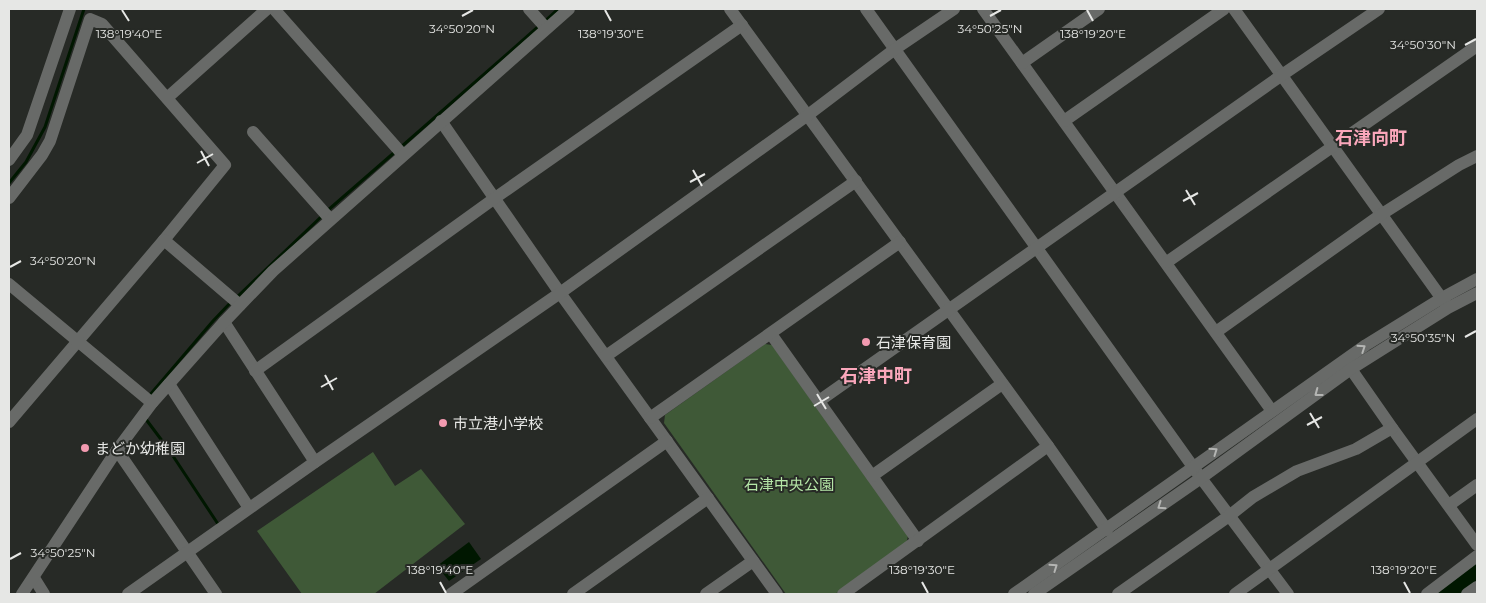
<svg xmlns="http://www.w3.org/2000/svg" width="1486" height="603" font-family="Montserrat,'Noto Sans JP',sans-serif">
<rect width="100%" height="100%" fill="#272a26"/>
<g fill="#3f5937">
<path d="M765,344L772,345L908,536L906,544L835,594H786L664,423L665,415Z"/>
<path d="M373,452L395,486L421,469L465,524L374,594H302L257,531Z"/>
</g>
<g fill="#001700">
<path d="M469,542L481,559L449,581L437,566Z"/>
<path d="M1477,563V581L1460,594H1436Z"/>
</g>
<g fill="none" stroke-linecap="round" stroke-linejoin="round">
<g stroke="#001700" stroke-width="3">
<path d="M544,22L558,9"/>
<path d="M401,147L539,26"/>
<path d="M9,183L26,162L45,127L84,9"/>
<path d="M327,211L396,151"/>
<path d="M237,297L323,215"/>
<path d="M149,396L213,321L232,301"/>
<path d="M145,418L169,450L218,524"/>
</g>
<g stroke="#686a68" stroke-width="12">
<path d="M274,9L403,155"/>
<path d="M529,9L546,28"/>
<path d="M730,9L1048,446L1107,530"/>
<path d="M866,9L1201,478L1288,594"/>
<path d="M983,9L1272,411"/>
<path d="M1234,9L1445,303"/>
<path d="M1022,63L1099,9"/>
<path d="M167,98L267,9"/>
<path d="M441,121L560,293L777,594"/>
<path d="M1064,121L1224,9"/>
<path d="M253,132L330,219"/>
<path d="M9,160L27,135L70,9"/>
<path d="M9,198L42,155L50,141L90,19L102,24L225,165L164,240L9,422"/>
<path d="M164,240L240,305"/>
<path d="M1167,262L1477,46"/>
<path d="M9,284L152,403"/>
<path d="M224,322L315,462"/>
<path d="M1216,332L1382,214L1459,165L1477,156"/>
<path d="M771,334L918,541"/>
<path d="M606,356L856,181"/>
<path d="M1346,362L1392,428L1477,545"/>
<path d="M255,371L495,198L742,25"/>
<path d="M169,384L249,508"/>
<path d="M819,401L1282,75L1379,9"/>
<path d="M650,418L900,242"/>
<path d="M117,450L216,594"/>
<path d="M872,476L1002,384"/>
<path d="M1449,505L1477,485"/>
<path d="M34,578L44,594"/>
<path d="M22,594L117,450L152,403L224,322L273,271L569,9"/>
<path d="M128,594L315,462L560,293L808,115L895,49L954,9"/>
<path d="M451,594L667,441"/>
<path d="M573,594L708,498"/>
<path d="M706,594L753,561"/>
<path d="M843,594L1048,446"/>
<path d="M1014,594L1366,345L1442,298L1477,279"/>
<path d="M1034,594L1201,478L1351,369L1448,308L1477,293"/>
<path d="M1118,594L1229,516L1253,497L1297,471L1356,449L1392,428"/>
<path d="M1235,594L1477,419"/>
<path d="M1427,594L1477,556"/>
<path d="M1467,594L1477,587"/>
</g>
</g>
<defs><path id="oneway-chevron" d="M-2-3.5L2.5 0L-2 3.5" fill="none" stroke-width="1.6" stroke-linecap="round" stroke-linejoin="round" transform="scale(1.25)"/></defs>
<g stroke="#b4b5b3">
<use href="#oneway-chevron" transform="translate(1362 348) rotate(-34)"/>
<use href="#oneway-chevron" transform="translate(1318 393) rotate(143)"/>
<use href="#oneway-chevron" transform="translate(1214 451) rotate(-35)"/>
<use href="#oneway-chevron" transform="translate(1161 506) rotate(145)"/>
<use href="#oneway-chevron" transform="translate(1054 567) rotate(-35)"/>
</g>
<path fill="none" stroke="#e6e7e5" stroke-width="2" d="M122,10L129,21M605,10L611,21M1087,10L1093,21M462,16L473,10M990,16L1001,10M1465,45L1476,39M201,151L209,166M197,163L213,154M693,170L702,186M690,182L705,174M1186,190L1195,205M1183,201L1198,193M10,267L21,261M1465,337L1476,331M325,375L333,390M321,387L337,378M817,394L826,409M814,406L829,397M1310,413L1319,428M1307,425L1322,417M10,559L21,553M440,582L446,593M922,582L928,593M1404,582L1410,593"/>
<g fill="#f29ab0" stroke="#272a26" stroke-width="2">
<circle cx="866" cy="342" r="5"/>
<circle cx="443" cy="423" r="5"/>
<circle cx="85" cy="448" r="5"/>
</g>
<g text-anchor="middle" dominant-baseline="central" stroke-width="4" stroke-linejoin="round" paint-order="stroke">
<g font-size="15" fill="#e6e7e5" stroke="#272a26" text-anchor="start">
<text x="876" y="342">石津保育園</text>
<text x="453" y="423">市立港小学校</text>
<text x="95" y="448">まどか幼稚園</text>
</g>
<g font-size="15" fill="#b5e6a7" stroke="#272a26">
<text x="789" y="484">石津中央公園</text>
</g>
<g font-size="18" font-weight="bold" fill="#faa7bb" stroke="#272a26">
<text x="1371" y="138">石津向町</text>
<text x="876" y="376">石津中町</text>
</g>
</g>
<g font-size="12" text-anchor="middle" fill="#e6e7e5" stroke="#272a26" stroke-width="4" stroke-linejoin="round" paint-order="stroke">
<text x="462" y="33">34°50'20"N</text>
<text x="990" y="33">34°50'25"N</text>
<text x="129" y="38">138°19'40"E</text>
<text x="611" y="38">138°19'30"E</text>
<text x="1093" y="38">138°19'20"E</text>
<text x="1423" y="49">34°50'30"N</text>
<text x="63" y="265">34°50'20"N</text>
<text x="1423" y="342">34°50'35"N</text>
<text x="63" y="557">34°50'25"N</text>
<text x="440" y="574">138°19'40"E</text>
<text x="922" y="574">138°19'30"E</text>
<text x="1404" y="574">138°19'20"E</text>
</g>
<rect width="1486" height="603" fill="none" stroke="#e6e7e5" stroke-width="20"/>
</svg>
